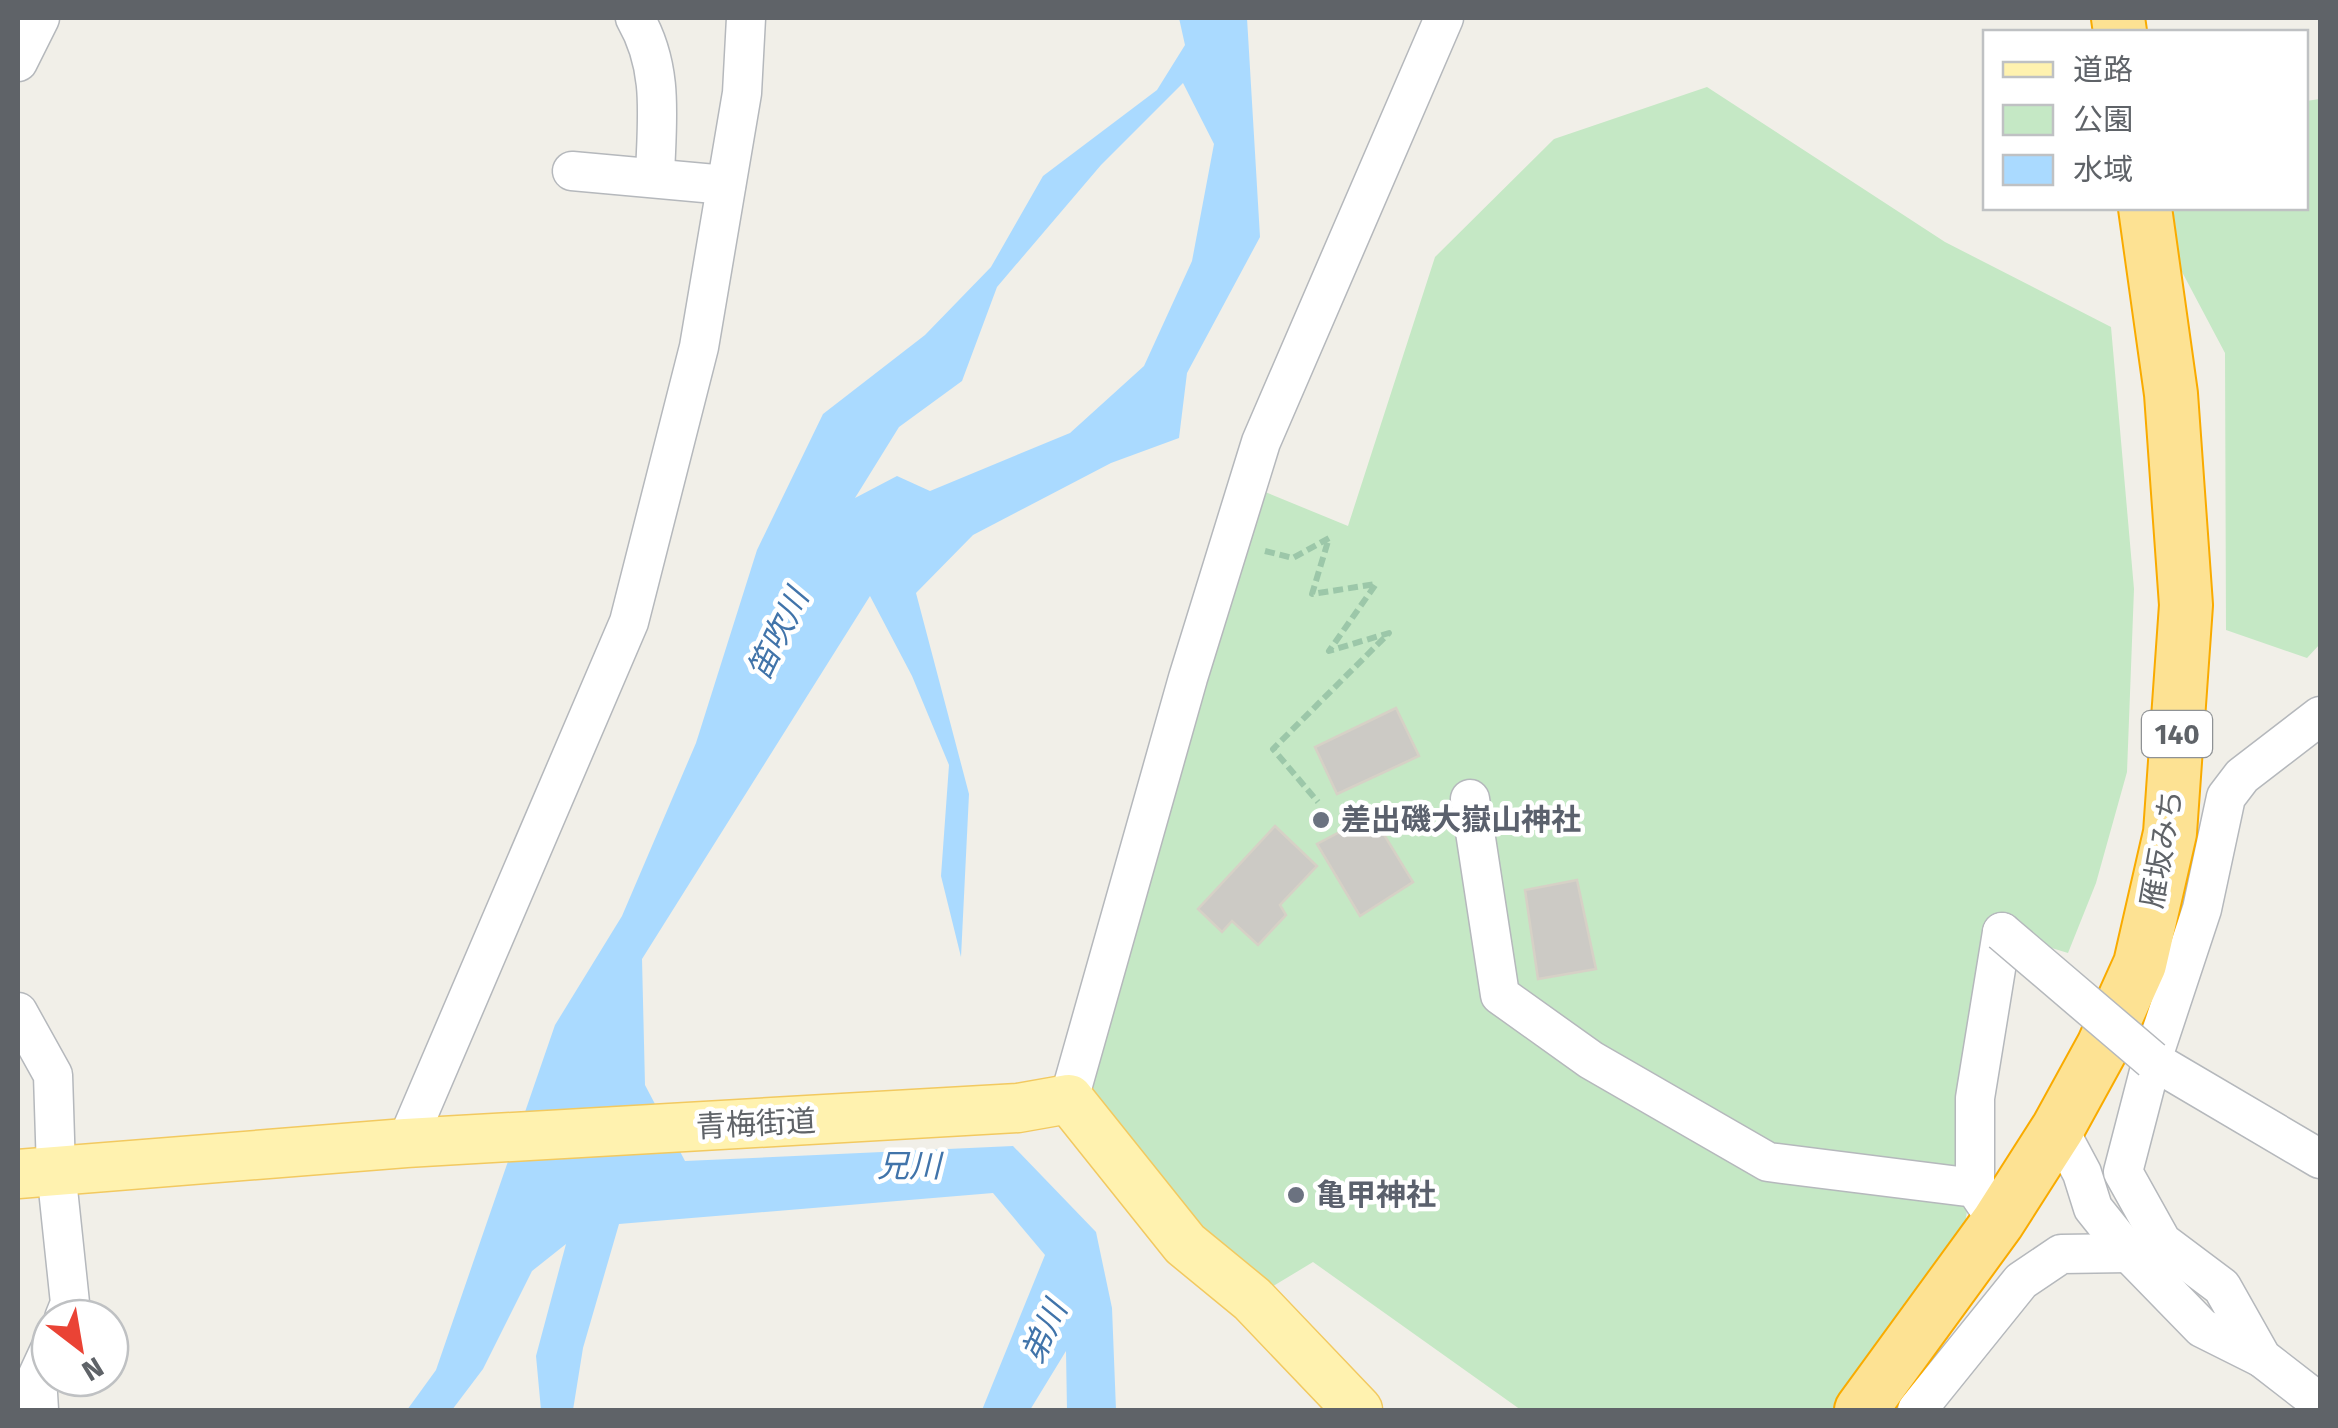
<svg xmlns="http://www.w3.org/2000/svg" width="2338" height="1428" font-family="'Fira Sans','Noto Sans JP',sans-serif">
<rect width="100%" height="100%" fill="#f1efe8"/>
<g fill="#c5e8c5">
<path d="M1707,87L1945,242L2111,327L2134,589L2127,772L2096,883L2068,953L2002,933L1964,1234L1832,1410H1521L1313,1262L1252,1299L1069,1099L1248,485L1348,526L1435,257L1554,139Z"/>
<path d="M2320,99V644L2307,658L2226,630L2225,353L2181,270L2173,208H2306V101Z"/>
</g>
<path fill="#aadaff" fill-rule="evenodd" d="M1179,18H1247L1260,237L1187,373L1179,438L1111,463L973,535L916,593L969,794L961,957L941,876L949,765L912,676L870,596L642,959L645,1085L685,1161L1013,1146L1096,1232L1112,1308L1116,1410H1067L1066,1351L1030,1410H982L1045,1255L993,1193L619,1224L583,1348L573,1410H541L536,1356L566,1244L532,1271L483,1369L452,1410H407L436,1370L555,1025L622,916L696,743L757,550L823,414L925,335L991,267L1043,176L1157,90L1185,45ZM1183,83L1214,144L1192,261L1144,366L1070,433L930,491L897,476L855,498L899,427L962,381L997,287L1101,165Z"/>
<g fill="#cccac5" stroke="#d6d1c6" stroke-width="2.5">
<path d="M1396,708L1419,756L1337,794L1315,747Z"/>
<path d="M1372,815L1413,882L1360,916L1317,844Z"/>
<path d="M1275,826L1317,866L1280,905L1286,915L1258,945L1232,921L1222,932L1198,909Z"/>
<path d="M1577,880L1596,969L1538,979L1525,890Z"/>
</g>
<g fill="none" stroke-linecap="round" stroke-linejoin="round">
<defs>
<g id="minor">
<path d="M635,18C664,68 657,118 655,175"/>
<path d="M18,62L40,18"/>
<path d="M572,171L726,185"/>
<path d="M2320,716L2242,776L2226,797L2202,909L2152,1060L2123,1172L2162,1242L2222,1287L2262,1358L2320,1403"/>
<path d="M1470,799L1500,995L1591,1060L1768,1162L1975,1188L1998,1222"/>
<path d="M18,1012L53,1075L56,1170L70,1303L64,1318"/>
<path d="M2152,1060L2320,1159"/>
<path d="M1069,1099L1188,678L1261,442L1444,18"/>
<path d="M2058,1128L2082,1173L2093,1208L2129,1253L2202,1328L2262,1358"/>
<path d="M406,1143L629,622L699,347L742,93L746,18"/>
<path d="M1975,1188V1098L2002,932"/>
<path d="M39,1410L37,1377L50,1349"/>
<path d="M1917,1410L2021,1281L2061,1254L2129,1253"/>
</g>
<path id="major" d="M18,1174L406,1143L1018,1108L1069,1099L1185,1244L1252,1299L1358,1410"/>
<g id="highway">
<path d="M2118,18L2120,32"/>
<path d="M1861,1410L1998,1222L2058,1128L2103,1046L2140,964L2170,833L2186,605L2171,394L2145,208"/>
</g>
</defs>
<use href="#minor" stroke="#b5b8bc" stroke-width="41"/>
<use href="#major" stroke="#f2c960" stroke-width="51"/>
<use href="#highway" stroke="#f9ab00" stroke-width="56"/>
<path stroke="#9cc7a9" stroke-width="6" stroke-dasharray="10 5" stroke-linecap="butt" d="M1265,551L1293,558L1329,538L1312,594L1376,584L1329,651L1389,633L1273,749L1318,802"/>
<use href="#minor" stroke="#fff" stroke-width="38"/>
<use href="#major" stroke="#fff2af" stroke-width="48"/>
<use href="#highway" stroke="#fde293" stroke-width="52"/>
<defs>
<path id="minor-bridge" d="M2002,932L2152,1060"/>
</defs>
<use href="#minor-bridge" stroke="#b5b8bc" stroke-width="41" stroke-linecap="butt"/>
<use href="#minor-bridge" stroke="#fff" stroke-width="38"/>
</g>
<g fill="#6b7280" stroke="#fff" stroke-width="4">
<circle cx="1321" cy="820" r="10"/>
<circle cx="1296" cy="1195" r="10"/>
</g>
<g text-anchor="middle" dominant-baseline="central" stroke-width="9" stroke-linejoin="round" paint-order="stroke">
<rect fill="#fff" stroke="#8f9295" stroke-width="2.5" x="2142" y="711" width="70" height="46" rx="8"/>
<g font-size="28" font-weight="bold" fill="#5f6368">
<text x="2177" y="734">140</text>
</g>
<g font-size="30" font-weight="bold" fill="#5b616d" stroke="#fff" text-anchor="start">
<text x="1341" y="820">差出磯大嶽山神社</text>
<text x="1316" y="1195">亀甲神社</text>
</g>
<g font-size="30" fill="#5f6368" stroke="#fff">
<text transform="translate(2162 849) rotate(-80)">雁坂みち</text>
<text transform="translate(756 1124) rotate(-3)">青梅街道</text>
</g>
<g font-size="32" font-style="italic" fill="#4174aa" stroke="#fff">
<text transform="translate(778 634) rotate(-64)">笛吹川</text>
<text x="909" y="1166">兄川</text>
<text transform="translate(1044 1332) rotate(-65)">弟川</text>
</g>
</g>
<rect width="2338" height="1428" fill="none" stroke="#5f6368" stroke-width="40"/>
<rect x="1983" y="30" width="325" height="180" fill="#ffffff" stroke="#bfc1c3" stroke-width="2.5"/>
<rect x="2003" y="62" width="50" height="15" fill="#fff2af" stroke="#bfc1c3" stroke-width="2.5"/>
<text x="2073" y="80" font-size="30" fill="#5f6368">道路</text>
<rect x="2003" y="105" width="50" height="30" fill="#c5e8c5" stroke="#bfc1c3" stroke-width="2.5"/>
<text x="2073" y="130" font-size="30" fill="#5f6368">公園</text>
<rect x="2003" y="155" width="50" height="30" fill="#aadaff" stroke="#bfc1c3" stroke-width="2.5"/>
<text x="2073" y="180" font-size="30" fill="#5f6368">水域</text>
<g transform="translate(80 1348) rotate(149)"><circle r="48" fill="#ffffff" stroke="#bfc1c3" stroke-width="2.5"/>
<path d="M0-8L18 38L0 25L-18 38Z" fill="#ea4335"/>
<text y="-15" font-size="28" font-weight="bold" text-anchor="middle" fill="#5f6368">N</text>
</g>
</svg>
